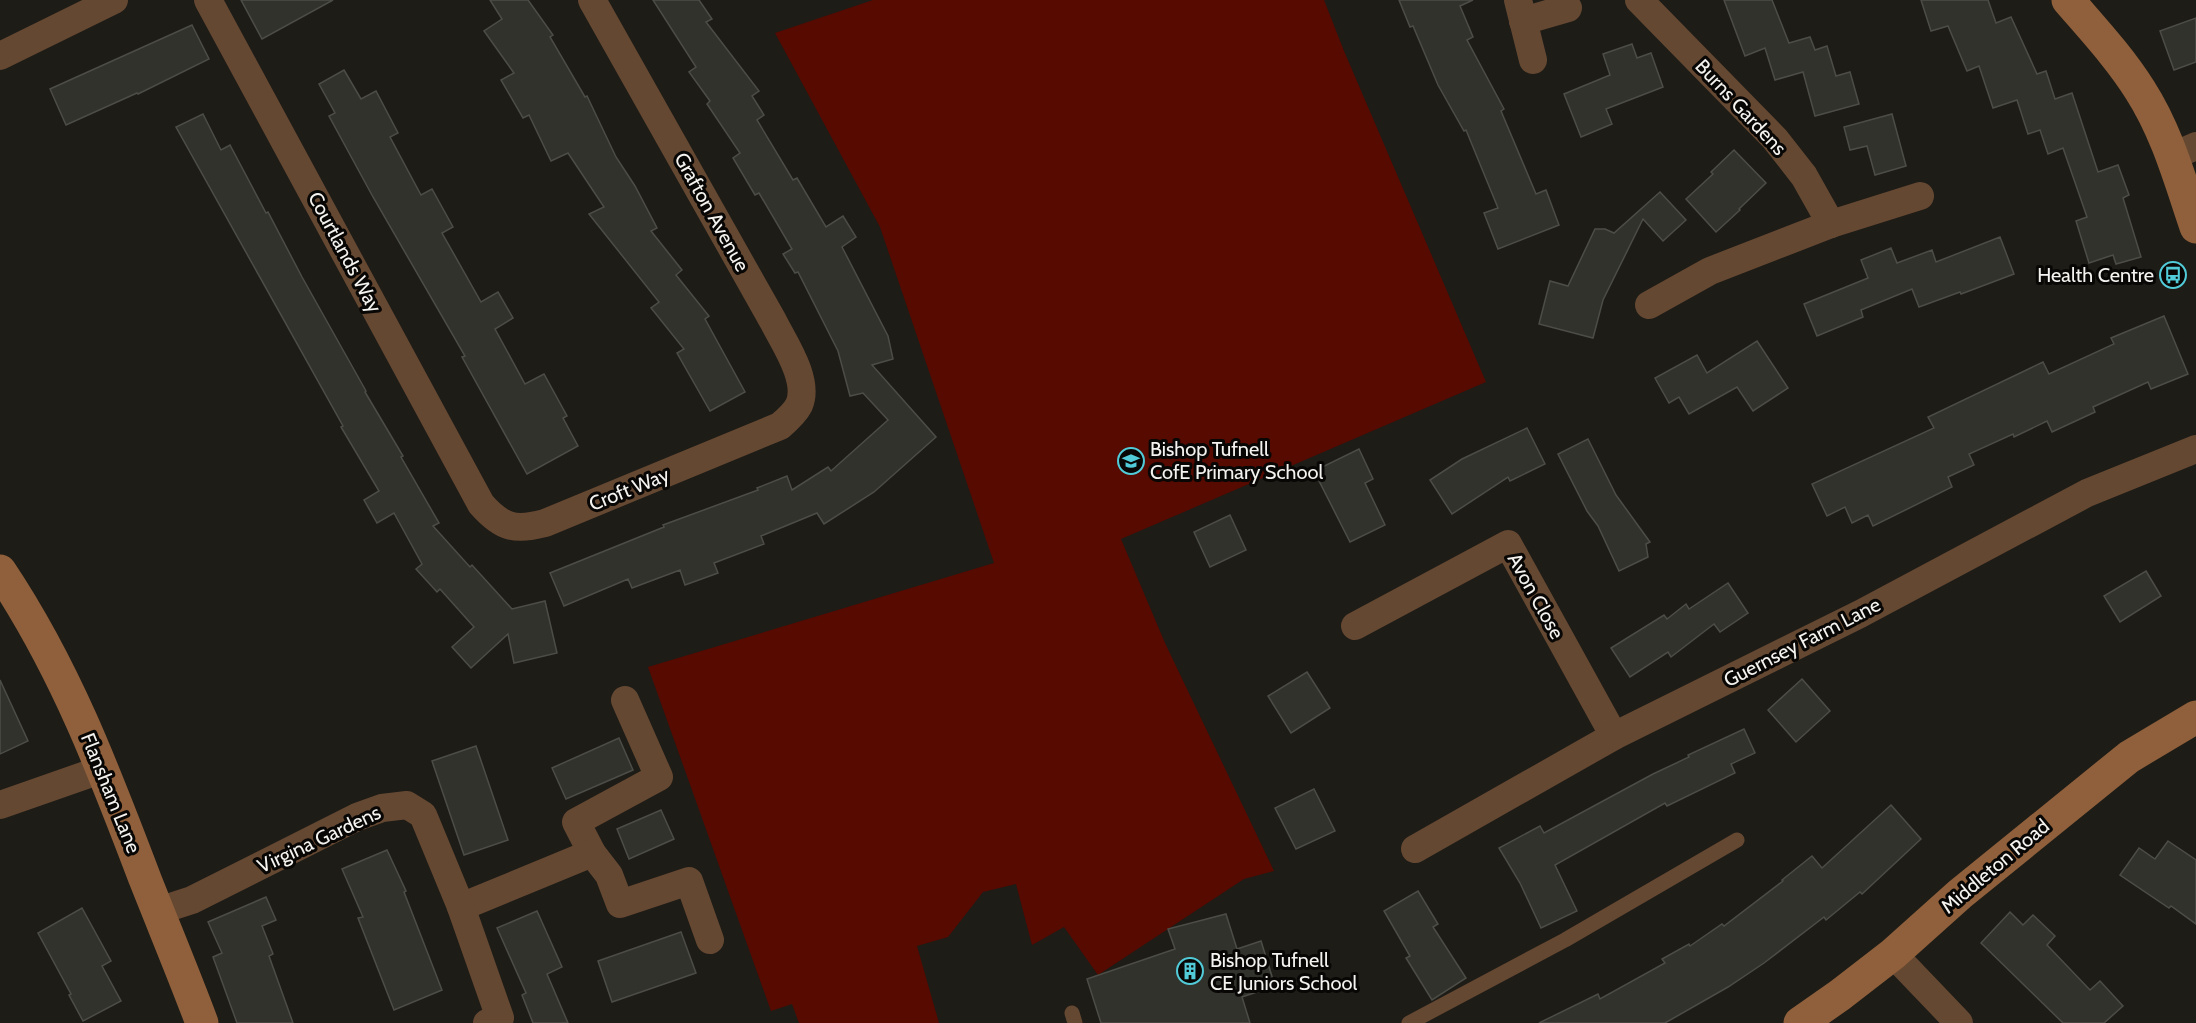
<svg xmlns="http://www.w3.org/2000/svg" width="2196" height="1023" font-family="Cabin,sans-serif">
<rect width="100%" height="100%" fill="#1e1c17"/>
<path fill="#560a00" d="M873,0H1324L1344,51L1486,382L1121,539L1165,643L1274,871L1244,879L1098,975L1064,927L1032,945L1016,884L983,892L948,937L917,946L939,1023H799L792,1004L771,1011L648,667L994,563L880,227L775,33Z"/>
<g fill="#32322d" stroke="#4d4d47" stroke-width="1.5">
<path d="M241,0H333L262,39Z"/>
<path d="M490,0H528L553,35L550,37L585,97L587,96L616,157L635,186L657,228L651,231L682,270L676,275L709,316L705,319L745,392L710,411L677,353L684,349L651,308L659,302L589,214L604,207L568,153L551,161L529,115L523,118L501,80L514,73L484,31L502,19Z"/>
<path d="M653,0H699L712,19L706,22L759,91L752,96L764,115L757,120L793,180L797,178L826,227L843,216L856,237L842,247L888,336L893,359L872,365L936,437L874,492L824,524L817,513L761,536L764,544L714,563L718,573L685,585L680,570L632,588L628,579L564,606L550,573L664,527L663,525L758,490L757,488L787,476L792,490L828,467L831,471L888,420L863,393L850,396L838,351L798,272L795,273L783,254L792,249L759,193L755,195L733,158L740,153L707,104L710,101L689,72L696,67Z"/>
<path d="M1399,0H1473L1460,6L1473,37L1467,40L1504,109L1501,111L1536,194L1546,190L1559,225L1498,249L1484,213L1498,208L1466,130L1464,131L1438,85L1413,26L1410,27Z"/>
<path d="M1724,0H1772L1789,43L1810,37L1815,50L1827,46L1836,76L1850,72L1859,104L1815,116L1803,72L1775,80L1765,48L1745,56Z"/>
<path d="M1921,0H1988L1996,23L2011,17L2037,74L2046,71L2055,99L2072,93L2098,172L2118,165L2129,195L2123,198L2141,257L2116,264L2113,255L2089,263L2076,221L2087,217L2063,148L2048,154L2040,130L2028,134L2017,100L1993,108L1979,66L1967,71L1948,26L1931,31Z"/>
<path d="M2196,18V62L2174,70L2160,31Z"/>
<path d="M192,25L209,59L138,94L137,93L66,125L50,89Z"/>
<path d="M1632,44L1637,58L1651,53L1663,87L1606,109L1612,124L1581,137L1564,94L1610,75L1603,54Z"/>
<path d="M344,70L361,99L376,91L398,133L390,137L421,195L432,189L453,227L442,233L481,302L498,292L513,318L495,329L525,384L544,374L567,416L563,418L578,446L527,474L462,357L465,356L373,197L329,116L335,113L319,84Z"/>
<path d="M203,114L221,150L230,145L266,213L268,212L302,277L366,391L365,392L403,456L401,457L439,523L433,526L470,567L472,565L512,609L545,601L557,653L514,663L508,634L471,668L452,647L474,627L440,589L437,592L416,569L422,564L394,513L377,523L364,500L379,491L341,427L343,426L176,127Z"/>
<path d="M1892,114L1906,166L1875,175L1867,146L1850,150L1844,127Z"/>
<path d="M1734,150L1766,183L1739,209L1740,210L1716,232L1686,199L1713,174L1711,172Z"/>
<path d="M1660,192L1686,220L1663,241L1643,219L1603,300L1593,338L1539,324L1550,281L1568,286L1595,229H1605L1614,233Z"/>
<path d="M2000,237L2014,274L1961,294L1960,292L1919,307L1912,289L1861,310L1863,317L1817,336L1804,304L1868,278L1861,260L1891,248L1897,263L1932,250L1936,262Z"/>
<path d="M2164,316L2188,374L2151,389L2148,382L2093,407L2095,412L2052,432L2047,421L2014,437L2013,434L1969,454L1974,465L1948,477L1952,487L1873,526L1868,515L1852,523L1845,507L1827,516L1812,484L1934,428L1928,417L2043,362L2049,374L2114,344L2111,338Z"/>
<path d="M1757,341L1788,388L1753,411L1737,387L1689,414L1679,397L1669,403L1655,378L1697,355L1707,373Z"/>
<path d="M1527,428L1545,464L1510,481L1508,477L1452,514L1430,480L1462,459Z"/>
<path d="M1588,439L1616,495L1650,542L1646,544L1648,557L1619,571L1598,526L1587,511L1558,454Z"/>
<path d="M1359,449L1373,479L1365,483L1385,525L1350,542L1314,471Z"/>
<path d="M1230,515L1246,550L1210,567L1194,532Z"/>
<path d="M2146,571L2161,596L2120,622L2104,596Z"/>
<path d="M1728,583L1748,613L1720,632L1714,624L1671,657L1668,652L1630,677L1611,648L1664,615L1667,619L1686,604L1689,609Z"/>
<path d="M1307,672L1330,708L1291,733L1268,696Z"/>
<path d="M1802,679L1830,711L1796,742L1768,710Z"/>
<path d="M0,680L28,741L0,754Z"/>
<path d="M1744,729L1755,753L1731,764L1735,773L1667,806L1665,803L1555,865L1577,911L1541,928L1520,883L1499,848L1540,826L1544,833L1653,774L1689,757L1688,755Z"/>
<path d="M619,738L633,770L566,799L552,768Z"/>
<path d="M476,746L508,840L464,855L432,761Z"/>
<path d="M1314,789L1335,831L1296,849L1275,808Z"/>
<path d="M1891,805L1921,839L1862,894L1860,892L1826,920L1824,917L1764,963L1728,987L1665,1023H1539L1598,994L1600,999L1665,963L1662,959L1689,944L1690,946L1722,924L1724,926L1783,881L1782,880L1812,856L1822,868Z"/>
<path d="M661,810L674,839L629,859L617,829Z"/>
<path d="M2168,841L2196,860V924L2171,906L2169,908L2120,875L2139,848L2155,859Z"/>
<path d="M387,850L406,891L404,892L442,990L394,1010L358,918L363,917L342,869Z"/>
<path d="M1418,891L1438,924L1433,927L1466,978L1432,1000L1406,958L1410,956L1384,911Z"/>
<path d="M266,897L276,920L262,926L273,954L269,956L293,1023H237L213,957L222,953L208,922Z"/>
<path d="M82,908L111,961L102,966L121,1001L83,1021L69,995L71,994L38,933Z"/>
<path d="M537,911L562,967L547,974L568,1023H533L522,995L526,993L497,928Z"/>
<path d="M2010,912L2023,925L2033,915L2055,936L2047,945L2090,990L2100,981L2123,1006L2104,1023H2063L1981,943Z"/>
<path d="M1226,914L1237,949L1261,941L1275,986L1242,997L1250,1023H1101L1087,979L1175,949L1168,929Z"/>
<path d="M681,932L696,973L612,1002L598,961Z"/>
</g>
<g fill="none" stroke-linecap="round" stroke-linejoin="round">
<g stroke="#654832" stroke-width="15">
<path d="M1072,1013L1075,1023"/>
<path d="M1409,1023L1565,940L1737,840"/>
</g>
<g stroke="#654832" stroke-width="28">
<path d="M208,0L481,504C502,528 515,531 545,523L780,426C787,420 795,413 799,405C810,380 784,343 773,321L592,0"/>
<path d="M1518,0L1533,60"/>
<path d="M1639,0L1775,139L1804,176L1831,224"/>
<path d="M1523,21L1568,8"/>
<path d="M0,56L114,0"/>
<path d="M2173,156L2196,146"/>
<path d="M1649,305L1710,271L1831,224L1920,196"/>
<path d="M1355,626L1508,544L1614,736"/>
<path d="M625,700L659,777L576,822L592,853L609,875L620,904L689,881L710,940"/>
<path d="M0,805L103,769"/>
<path d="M1415,849L1614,736L1860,614L2087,493L2196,449"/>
<path d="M461,907L592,853"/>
<path d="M158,911L192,900L357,817L382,808L407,805L423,815L461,907L500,1018L487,1023"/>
<path d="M1893,954L1959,1023"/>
</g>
<g stroke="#8f603b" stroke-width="33">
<path d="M2068,0C2093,29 2120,58 2140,90C2167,132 2180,180 2196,227"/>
<path d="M0,571C65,668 104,771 145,879C164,927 184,975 202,1023"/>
<path d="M1800,1023L1840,995L1893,954L1960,894L2129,757L2196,717"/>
</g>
</g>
<defs>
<symbol id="bus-ring" viewBox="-11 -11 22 22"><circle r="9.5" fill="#080705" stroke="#52cbd8" stroke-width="1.5"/><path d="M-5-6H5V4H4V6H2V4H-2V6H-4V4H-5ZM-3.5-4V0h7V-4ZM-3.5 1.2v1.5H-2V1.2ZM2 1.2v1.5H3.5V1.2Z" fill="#52cbd8"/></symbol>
<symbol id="school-ring" viewBox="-11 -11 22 22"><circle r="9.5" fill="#080705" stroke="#52cbd8" stroke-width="1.5"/><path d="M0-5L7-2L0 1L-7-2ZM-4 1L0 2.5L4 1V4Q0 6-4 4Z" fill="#52cbd8"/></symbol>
<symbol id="building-ring" viewBox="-11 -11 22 22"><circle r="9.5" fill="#080705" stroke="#52cbd8" stroke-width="1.5"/><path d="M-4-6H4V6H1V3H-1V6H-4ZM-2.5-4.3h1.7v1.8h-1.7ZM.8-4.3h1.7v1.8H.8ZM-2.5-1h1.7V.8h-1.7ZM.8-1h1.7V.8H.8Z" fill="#52cbd8"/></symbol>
</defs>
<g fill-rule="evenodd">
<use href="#bus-ring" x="2158" y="260" width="30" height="30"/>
<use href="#school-ring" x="1116" y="446" width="30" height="30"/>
<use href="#building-ring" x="1175" y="956" width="30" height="30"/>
</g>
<g text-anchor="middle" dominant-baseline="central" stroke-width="6" stroke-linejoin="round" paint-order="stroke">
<g font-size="20" fill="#f5f3f0" stroke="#080705">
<text transform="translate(1741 107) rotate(47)">Burns Gardens</text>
<text transform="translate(712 212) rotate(61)">Grafton Avenue</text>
<text transform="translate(345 252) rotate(62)">Courtlands Way</text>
<text transform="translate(629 489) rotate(-22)">Croft Way</text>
<text transform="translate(1536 596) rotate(61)">Avon Close</text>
<text transform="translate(1802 642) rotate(-27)">Guernsey Farm Lane</text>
<text transform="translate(111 793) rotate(68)">Flansham Lane</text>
<text transform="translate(319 839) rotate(-25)">Virgina Gardens</text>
<text transform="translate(1995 866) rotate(-40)">Middleton Road</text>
</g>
<g font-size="20" fill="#f5f3f0" stroke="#080705" text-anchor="start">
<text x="2154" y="275" text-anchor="end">Health Centre</text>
<text x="1150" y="449">Bishop Tufnell<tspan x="1150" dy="23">CofE Primary School</tspan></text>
<text x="1210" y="960">Bishop Tufnell<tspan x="1210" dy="23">CE Juniors School</tspan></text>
</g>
</g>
</svg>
